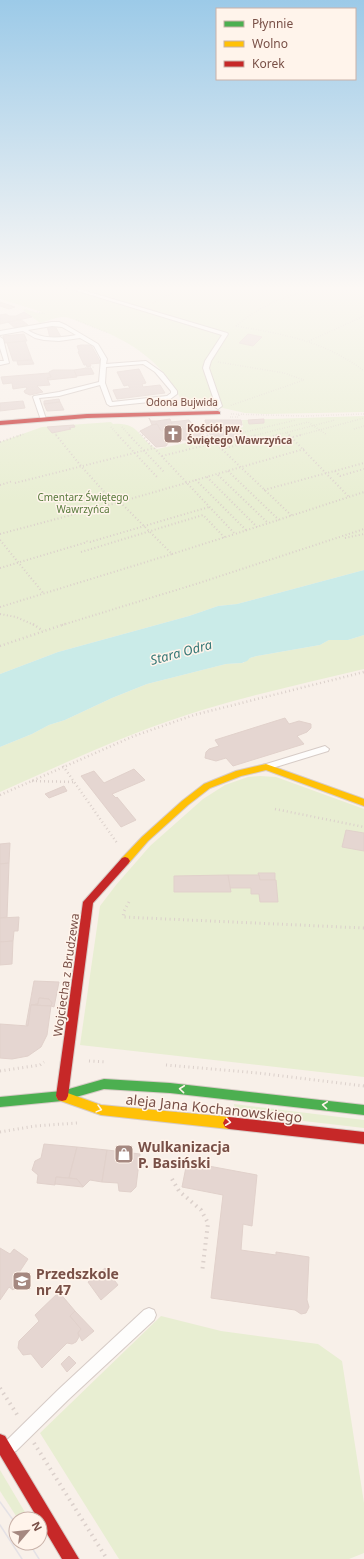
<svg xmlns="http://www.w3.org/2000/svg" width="364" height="1559" font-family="'Noto Sans',sans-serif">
<rect width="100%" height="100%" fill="#f8f0e9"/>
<g fill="#e8eed2">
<path d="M0,287H364V412L265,414L245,413L214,406H184C166,364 132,341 90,326C82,323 72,318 64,317C57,317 47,321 40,323L23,310L25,309L38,313L42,312L0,299Z"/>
<path d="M364,416V570L237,604L218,606L189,616L58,652L0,674V442L42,427L111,422L113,424C141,422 138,440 157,449L214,437L221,443L240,439L239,432L240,428L243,427L242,420Z"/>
<path d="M364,635V669C310,682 255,694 202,710C133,731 67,762 0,792V747L32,734L49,725L65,720L112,698L147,684L226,664L243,663L250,658L257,656L320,645L329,640H348Z"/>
<path d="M260,776L276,777L364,809V1077L80,1045L100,906L116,885L150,846L203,799L225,785L248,777Z"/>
<path d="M234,1104L364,1120V1128L235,1113Z"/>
<path d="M161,1316L221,1331L318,1344L342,1361L364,1503V1553L349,1559H119L40,1433Z"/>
<path d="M0,1470L29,1519H18L0,1491Z"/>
</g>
<path fill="#caebe8" d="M364,570V635L348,640H329L320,645L257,656L250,658L247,661L242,663L226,664L147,684L112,698L65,720L49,725L32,734L0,747V674L58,652L189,616L218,606L237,604Z"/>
<g fill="#e5d6d1" stroke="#e1d1cb">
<path d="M0,302L15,307L9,309L0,306Z"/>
<path d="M24,312L32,317L0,324V315L6,314L9,316H16Z"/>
<path d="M18,320L23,321L28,325L15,328L8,322Z"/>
<path d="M47,326H55L61,337L50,338Z"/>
<path d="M24,334L27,341L5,343L3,336Z"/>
<path d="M248,334L262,337L253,346L239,343Z"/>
<path d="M25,341L32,360L13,361L7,343Z"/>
<path d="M81,345H91L101,363L90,364L91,366L87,367L86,364L84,365L78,352L79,351L77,346Z"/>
<path d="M32,360L34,364L18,365L17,361Z"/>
<path d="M87,368H91L94,374L76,376L74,370Z"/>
<path d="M139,369L146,383L142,384L143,387L160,385L165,393L117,399L113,390L130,388L128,385L124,386L117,372Z"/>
<path d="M53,370H74L77,377L48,380L47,378L51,377L49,372Z"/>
<path d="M49,373L51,377L47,378L50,385L37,386L43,392L30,395L25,393L24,391L27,389L26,387L13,389L12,383L3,384L1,377Z"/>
<path d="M59,399L60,402L44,404V401Z"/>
<path d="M23,401L25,408L0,411V403Z"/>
<path d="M60,402L64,410L47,411L44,404Z"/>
<path d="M149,418L151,421H157L170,419L175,431L170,429L161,431L157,424L152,425Z"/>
<path d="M264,419V423L249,424L248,420Z"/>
<path d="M189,420L196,428L174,430L171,422Z"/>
<path d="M205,420H241L242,425H236L239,439L229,441L228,437L216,438L213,435L211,436L206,428Z"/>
<path d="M157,424L161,431L170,429L173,431L200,427L205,438L192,440H178L175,442L167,441L168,443L166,446L156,447L140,431L152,425Z"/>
<path d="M74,425L75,427L69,428L71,429L52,433L47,427Z"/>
<path d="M285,718L289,724L299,721L311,724V728L307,732L297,736L304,744L233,766L226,758L216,761L205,758L206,752L209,749L219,746L215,740Z"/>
<path d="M134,769L145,780L112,794L116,798L117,797L136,820L121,827L81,776L94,771L104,783Z"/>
<path d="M64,786L67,791L49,798L45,794Z"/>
<path d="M346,830L364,833V851L342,847Z"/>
<path d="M10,843L9,863L0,864V844Z"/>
<path d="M9,863L7,917L0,918V864Z"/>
<path d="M258,873H275V880H260Z"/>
<path d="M228,875H259L260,880H276L278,902H260L259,894H251V888H229Z"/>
<path d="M228,875L231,892H174V876Z"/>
<path d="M19,917L18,931H14L13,941L0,942V918Z"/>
<path d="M13,941L12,964L0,965V942Z"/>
<path d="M34,981L59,982L54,1007L51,1006L52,1003L49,999L39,998L38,1004L32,1005L28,1026L26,1025Z"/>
<path d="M39,998L49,999L52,1003L51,1006L31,1005L38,1004Z"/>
<path d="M31,1005L51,1006L47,1035L41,1047L28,1056L12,1059L0,1058V1024L28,1026Z"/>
<path d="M44,1144L77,1147L69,1178L56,1177L55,1185L37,1183L38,1175L32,1170L35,1161L41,1158Z"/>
<path d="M77,1147L107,1150L102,1182L90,1180L83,1187L77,1179L69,1178Z"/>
<path d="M107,1150L140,1154L136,1187L131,1192L119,1191L118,1183L102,1182Z"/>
<path d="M187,1162L257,1175L252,1226L243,1224L241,1250L276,1255V1252L309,1257L307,1300L309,1307L306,1313L301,1314L295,1310L211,1298L223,1195L182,1187Z"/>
<path d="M56,1177L77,1179L83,1187L55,1184Z"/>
<path d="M0,1248L10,1254L14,1249L28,1259L18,1274L23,1277L13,1290L9,1287L0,1300Z"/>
<path d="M105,1268L118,1285L101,1300L88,1282Z"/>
<path d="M59,1292L75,1311L70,1316L81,1329L78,1333L79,1337L76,1342L72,1344L67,1343L42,1368L31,1354L23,1355L18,1348L19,1341L39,1321L35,1315Z"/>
<path d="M75,1311L94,1331L82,1341L78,1333L81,1329L70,1316Z"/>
<path d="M69,1356L76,1363L67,1372L61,1364Z"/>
</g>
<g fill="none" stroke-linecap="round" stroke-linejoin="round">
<defs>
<g id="lane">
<path d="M65,287H72L227,333L228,334L211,361L209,368L222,406L218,409L215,407L216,406L203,368L205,361L222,335Z"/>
<path d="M52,322H59L66,325L98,344L107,359L106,364L146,361L163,373L177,391V394L169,400L110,406L107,404L100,385L59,396L39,398L46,419L41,420L33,397L34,396L59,392L99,382L101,359L94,346L80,338L59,341L44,340L35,338L23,331L0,335V331ZM52,326L62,327L76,335C60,338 42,340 28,330ZM143,364L155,372L171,391V393L167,396L112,402L105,383L106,367Z"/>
<path d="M0,337L3,339L9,363L0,365V361H4L0,348Z"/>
<path d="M325,746L329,749L328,751L266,770L262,767L263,765Z"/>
<path d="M149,1308L154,1310L156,1315L154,1320L69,1399L16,1451L11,1453L6,1451L4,1446L6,1441L59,1389L144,1310Z"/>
</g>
<path id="fast" d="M104,1079L170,1083L364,1105V1115L170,1093L104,1089L62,1101L0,1107V1097L62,1091Z"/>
<g id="slow">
<path d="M266,764L364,799V806L266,770L241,776L210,788L188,805L148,841L128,864H122L120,861L122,858L142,837L182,801L204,784L236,771Z"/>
<path d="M62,1091L101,1105L229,1117L233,1119L235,1123L233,1127L229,1129L101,1115L58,1100L56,1096L58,1092Z"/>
</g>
<g id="jam">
<path d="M218,411L220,412V414L87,418L0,425V421L87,414Z"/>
<path d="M125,857L128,858L130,861L128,864L93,903L68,1096L66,1100L62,1101L58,1100L56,1096L83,902L122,858Z"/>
<path d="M229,1117L364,1132V1144L229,1129L225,1127L223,1123L225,1119Z"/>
<path d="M0,1434L5,1436L79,1559H62L40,1522V1519H38L0,1455Z"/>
</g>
</defs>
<use href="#lane" stroke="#d6cbc6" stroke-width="2"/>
<use href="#fast" stroke="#d7cbc6" stroke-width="2"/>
<use href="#slow" stroke="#d7cbc6" stroke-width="2"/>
<use href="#jam" stroke="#d7cbc6" stroke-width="2"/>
<g stroke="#dbd0cb" stroke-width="1.5" stroke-dasharray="0.5 2" stroke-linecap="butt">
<path d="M153,303L183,287"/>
<path d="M37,312L46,314"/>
<path d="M76,320L108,333"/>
<path d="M236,326C283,334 325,341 364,371"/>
<path d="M236,326C263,303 292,293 326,287"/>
<path d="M309,341L364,316"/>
<path d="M218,362L284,373L304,380L229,406"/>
<path d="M85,365L86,368L94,367"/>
<path d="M231,414L304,416L364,414"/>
<path d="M230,417H239V414"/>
<path d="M201,425L208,436"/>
<path d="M111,427L119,436"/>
<path d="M122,427L130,436"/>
<path d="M354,429L364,426"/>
<path d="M54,432L57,436"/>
<path d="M139,432L142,436"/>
<path d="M287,433L290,436"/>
<path d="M18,436L24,434"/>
<path d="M242,436L241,433L296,420"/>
<path d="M253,436L308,422L327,435"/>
<path d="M273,436L335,420"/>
<path d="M297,436L364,418"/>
</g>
<g stroke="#dbd0cb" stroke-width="2" stroke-dasharray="1 2.5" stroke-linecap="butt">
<path d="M56,435L81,466L108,496"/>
<path d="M118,435L157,477"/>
<path d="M129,435L165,473"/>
<path d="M142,435L153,448"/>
<path d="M207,435L292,516"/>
<path d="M241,435L242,438"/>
<path d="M289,435L349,497"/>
<path d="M293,437L301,435"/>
<path d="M0,442L21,435"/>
<path d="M217,445L257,435"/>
<path d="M222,449L277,435"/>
<path d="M162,456L214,443"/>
<path d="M228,471L279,520"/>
<path d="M335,471L340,476L364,469"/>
<path d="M218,475L268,523"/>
<path d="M207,477L257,527"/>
<path d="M15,483L154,448L235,534L364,492"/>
<path d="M0,485L13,481"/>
<path d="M264,490L364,463"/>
<path d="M246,530L196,480L304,449"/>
<path d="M0,534L120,502"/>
<path d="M345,538L364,534"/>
<path d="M0,540L44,594"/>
<path d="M81,552L203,515L225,538"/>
<path d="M172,554L235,534"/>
<path d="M0,568L84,543L86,541L90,542L209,507"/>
<path d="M0,607L172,554L120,502L196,480"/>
<path d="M0,614L16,617L34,625"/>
<path d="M62,625L196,584L364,529"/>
</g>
<g stroke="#dbd0cb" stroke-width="2.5" stroke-dasharray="1 3" stroke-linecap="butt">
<path d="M33,624L43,631"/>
<path d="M0,646L65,624"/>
<path d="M63,766L117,843"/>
<path d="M32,781L74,782"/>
<path d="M0,795L134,736L194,715L364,672"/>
<path d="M275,809L364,827"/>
</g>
<g stroke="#dbd0cb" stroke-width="3" stroke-dasharray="1 3.5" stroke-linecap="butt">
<path d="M129,902L124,911L123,917L364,928"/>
<path d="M89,1061L106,1062"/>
<path d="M166,1065L258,1073L364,1086"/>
<path d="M0,1071L40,1065L44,1062"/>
<path d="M0,1132L35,1126L77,1123"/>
</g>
<g stroke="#dbd0cb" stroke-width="4" stroke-dasharray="1.5 4.5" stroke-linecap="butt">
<path d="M172,1179L179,1191L201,1210L208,1223L202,1273"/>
<path d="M0,1388L18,1416"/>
<path d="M34,1443L107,1559"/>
</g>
<use href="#lane" fill="#fefdfc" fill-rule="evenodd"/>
<use href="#fast" fill="#4caf50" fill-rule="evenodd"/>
<use href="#slow" fill="#ffc107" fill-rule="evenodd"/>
<use href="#jam" fill="#c62828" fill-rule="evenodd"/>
<g stroke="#e4e1e5" stroke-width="1.5">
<path d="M0,1502L16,1524"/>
<path d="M0,1525L22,1559"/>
<path d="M29,1543L39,1559"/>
</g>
</g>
<defs><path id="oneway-chevron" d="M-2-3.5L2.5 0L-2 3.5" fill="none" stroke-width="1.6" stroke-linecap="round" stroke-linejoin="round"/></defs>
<g stroke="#fff4eb">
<use href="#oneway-chevron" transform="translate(182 1089) rotate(-174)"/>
<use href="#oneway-chevron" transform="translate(325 1105) rotate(-174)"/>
<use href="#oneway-chevron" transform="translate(99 1109) rotate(15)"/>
<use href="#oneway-chevron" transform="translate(228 1122) rotate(7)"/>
</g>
<linearGradient id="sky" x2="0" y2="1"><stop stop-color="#9ccae8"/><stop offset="0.57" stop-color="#fcf8f5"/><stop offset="1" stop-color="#fcf8f5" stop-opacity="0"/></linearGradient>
<rect width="364" height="505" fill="url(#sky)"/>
<defs>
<symbol id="church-square" viewBox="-11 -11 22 22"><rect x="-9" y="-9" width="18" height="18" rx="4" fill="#a58880" stroke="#fff4eb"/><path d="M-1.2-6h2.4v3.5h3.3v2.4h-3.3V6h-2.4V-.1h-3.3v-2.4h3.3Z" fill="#fff"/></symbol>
<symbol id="shop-square" viewBox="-11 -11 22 22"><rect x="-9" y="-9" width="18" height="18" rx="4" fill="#a58880" stroke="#fff4eb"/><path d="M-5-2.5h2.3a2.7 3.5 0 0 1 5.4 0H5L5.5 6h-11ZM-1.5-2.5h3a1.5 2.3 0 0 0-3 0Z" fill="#fff"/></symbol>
<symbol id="school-square" viewBox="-11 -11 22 22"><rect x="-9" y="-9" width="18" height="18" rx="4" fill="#a58880" stroke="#fff4eb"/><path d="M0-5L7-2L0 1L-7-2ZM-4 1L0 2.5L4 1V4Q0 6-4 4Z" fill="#fff"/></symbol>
</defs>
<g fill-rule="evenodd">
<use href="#church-square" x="162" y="423" width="22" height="22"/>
<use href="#shop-square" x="113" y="1143" width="22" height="22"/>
<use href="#school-square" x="11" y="1270" width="22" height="22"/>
</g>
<g text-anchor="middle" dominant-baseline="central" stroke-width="3" stroke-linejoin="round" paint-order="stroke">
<g font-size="10" fill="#795047" stroke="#fff4eb">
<text x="182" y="402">Odona Bujwida</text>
</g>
<g font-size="10" font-weight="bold" fill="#795047" stroke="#fff4eb" text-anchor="start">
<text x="187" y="428">Kościół pw.<tspan x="187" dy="12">Świętego Wawrzyńca</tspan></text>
</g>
<g font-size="10" fill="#587a3c" stroke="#fff4eb">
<text x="83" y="497">Cmentarz Świętego<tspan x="83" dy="12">Wawrzyńca</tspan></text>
</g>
<g font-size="12" fill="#795047" stroke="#fff4eb">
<text transform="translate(66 975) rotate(-82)">Wojciecha z Brudzewa</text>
</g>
<g font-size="13" font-style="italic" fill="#367877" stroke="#fff4eb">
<text transform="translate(181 652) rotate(-15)">Stara Odra</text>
</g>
<g font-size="14" fill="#795047" stroke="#fff4eb">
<text transform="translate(214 1108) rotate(6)">aleja Jana Kochanowskiego</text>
</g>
<g font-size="14" font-weight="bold" fill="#795047" stroke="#fff4eb" text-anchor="start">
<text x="138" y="1146">Wulkanizacja<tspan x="138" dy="16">P. Basiński</tspan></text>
<text x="36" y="1273">Przedszkole<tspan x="36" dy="16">nr 47</tspan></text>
</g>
</g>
<rect x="216" y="8" width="140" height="72" fill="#fff4eb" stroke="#c9b2a9"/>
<rect x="224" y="21" width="20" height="6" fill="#4caf50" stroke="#c9b2a9"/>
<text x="252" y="28" font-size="12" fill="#795047">Płynnie</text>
<rect x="224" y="41" width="20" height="6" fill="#ffc107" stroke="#c9b2a9"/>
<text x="252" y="48" font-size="12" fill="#795047">Wolno</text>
<rect x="224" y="61" width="20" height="6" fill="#c62828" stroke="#c9b2a9"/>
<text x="252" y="68" font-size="12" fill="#795047">Korek</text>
<g transform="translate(28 1531) rotate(62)"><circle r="19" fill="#fff4eb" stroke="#c9b2a9"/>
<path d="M0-3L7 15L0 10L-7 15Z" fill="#a58880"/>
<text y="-6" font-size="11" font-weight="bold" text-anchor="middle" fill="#795047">N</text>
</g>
</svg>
